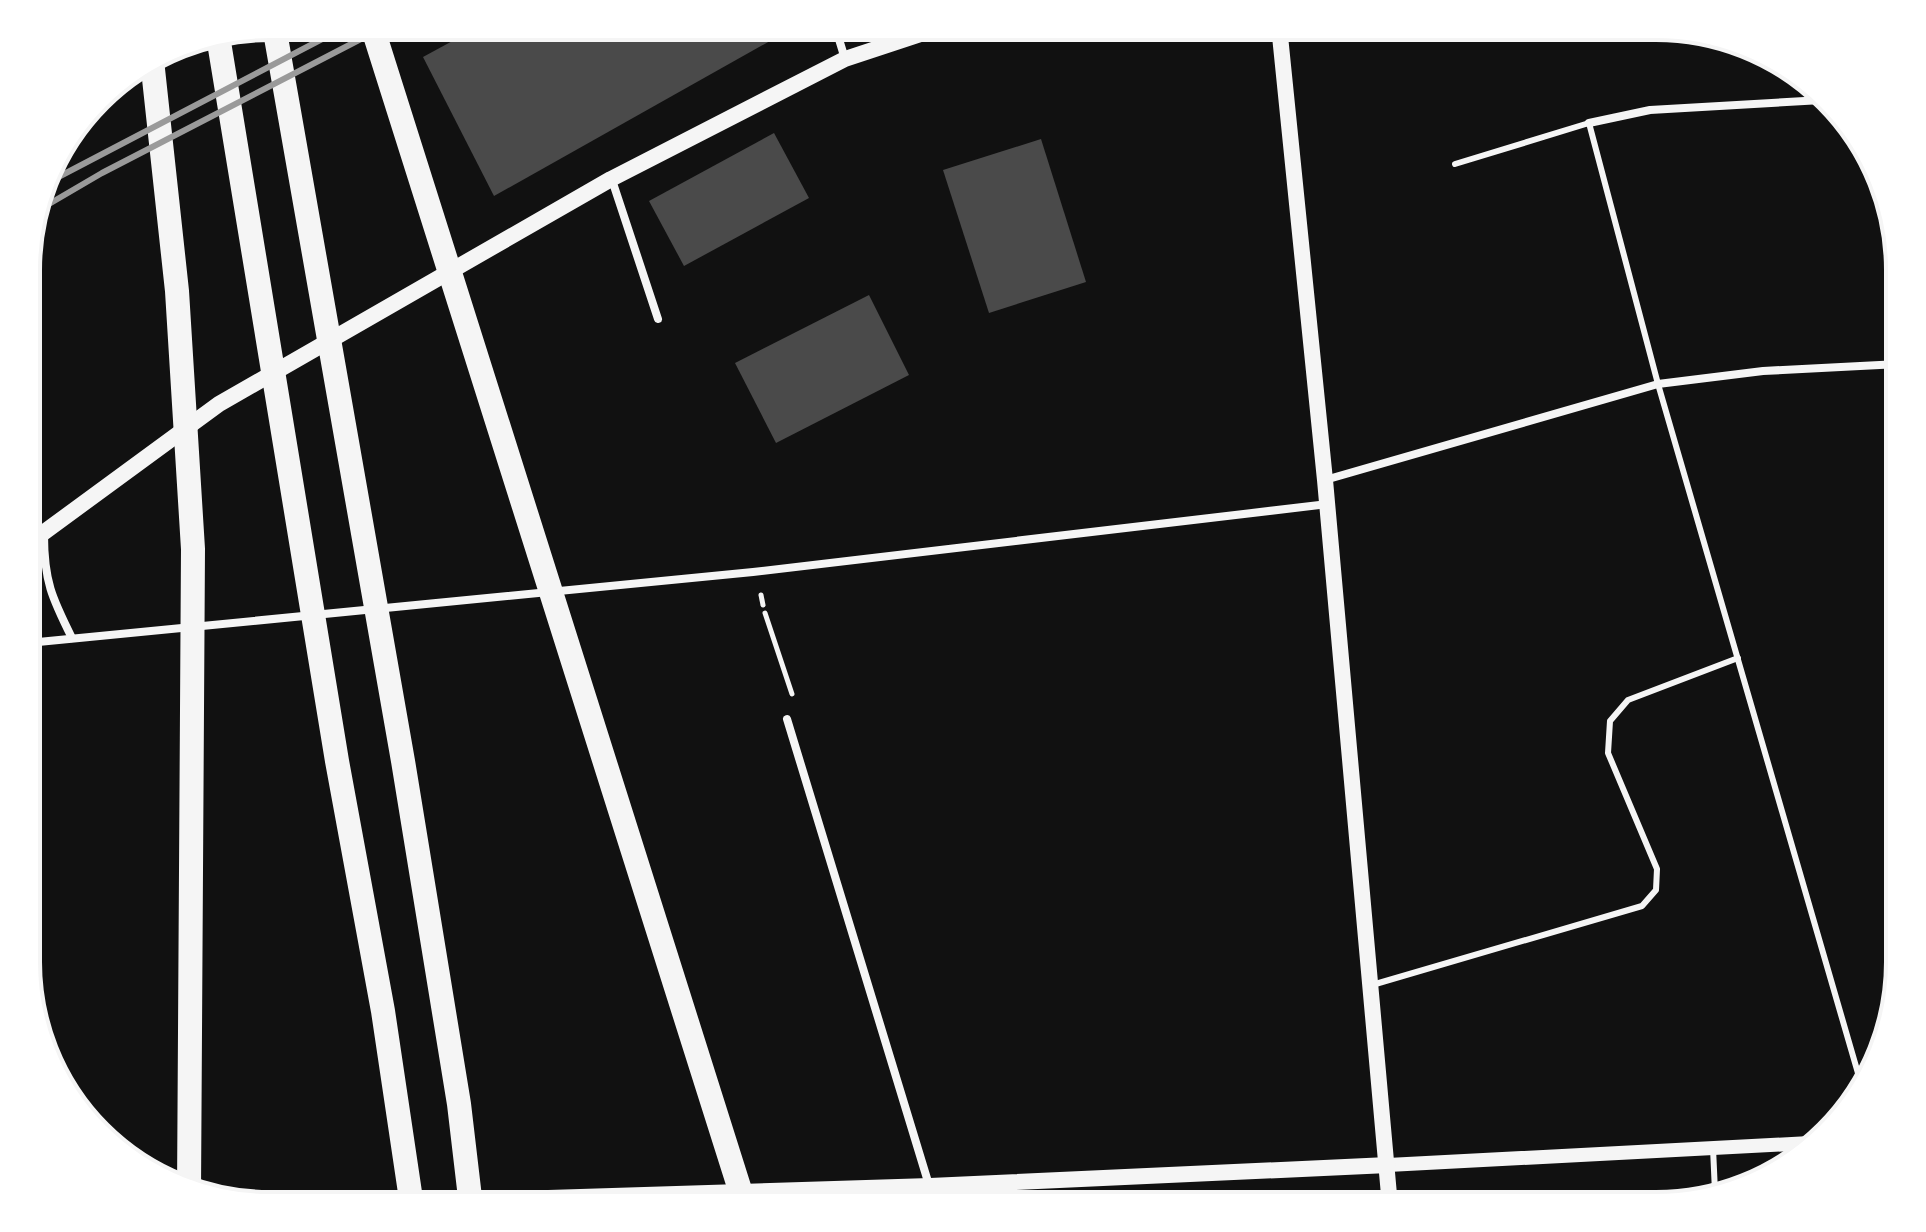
<svg xmlns="http://www.w3.org/2000/svg" width="1926" height="1232" font-family="'Asap Condensed',sans-serif">
<rect width="100%" height="100%" fill="#111"/>
<g fill="#4a4a4a">
<path d="M480,26H792L793,28L494,196L423,57Z"/>
<path d="M774,133L809,198L684,266L649,201Z"/>
<path d="M1041,139L1086,282L989,313L943,170Z"/>
<path d="M869,295L909,375L776,443L735,363Z"/>
</g>
<g fill="none" stroke-linecap="round" stroke-linejoin="round">
<g stroke="#f5f5f5" stroke-width="5">
<path d="M761,595L763,605"/>
<path d="M765,613L792,694"/>
</g>
<g stroke="#f5f5f5" stroke-width="6">
<path d="M1455,164L1589,123L1658,384L1862,1087"/>
<path d="M1372,985L1642,906L1656,890L1657,869L1608,753L1610,721L1628,700L1738,658"/>
<path d="M1713,1148L1715,1192"/>
</g>
<g stroke="#f5f5f5" stroke-width="8">
<path d="M835,26L845,59"/>
<path d="M1589,123L1650,110L1822,100"/>
<path d="M612,180L658,319"/>
<path d="M1325,480L1658,384L1763,371L1899,364"/>
<path d="M44,535C44,581 52,598 72,638"/>
<path d="M28,643L753,572L1328,504"/>
<path d="M787,719L929,1185"/>
</g>
<path stroke="#f5f5f5" stroke-width="14" d="M1388,1165L1810,1143"/>
<g stroke="#f5f5f5" stroke-width="16">
<path d="M1279,26L1325,480L1390,1206"/>
<path d="M28,544L219,404L611,179L845,59L945,26"/>
<path d="M288,1206L930,1186L1388,1165"/>
</g>
<g stroke="#f5f5f5" stroke-width="24">
<path d="M274,26L403,761L459,1104L471,1206"/>
<path d="M372,26L741,1193"/>
<path d="M218,36L337,761L383,1011L412,1206"/>
<path d="M152,60L177,291L193,549L189,1192"/>
</g>
<g stroke="#9a9a9a" stroke-width="6">
<path d="M45,184L347,26"/>
<path d="M37,211L102,173L386,26"/>
</g>
</g>
<path d="M0 0H1926V1232H0ZM270 40H1656A230 230 0 0 1 1886 270V962A230 230 0 0 1 1656 1192H270A230 230 0 0 1 40 962V270A230 230 0 0 1 270 40Z" fill="#fff" fill-rule="evenodd"/>
<path fill="none" stroke="#f5f5f5" stroke-width="4" d="M270 40H1656A230 230 0 0 1 1886 270V962A230 230 0 0 1 1656 1192H270A230 230 0 0 1 40 962V270A230 230 0 0 1 270 40Z"/>
</svg>
